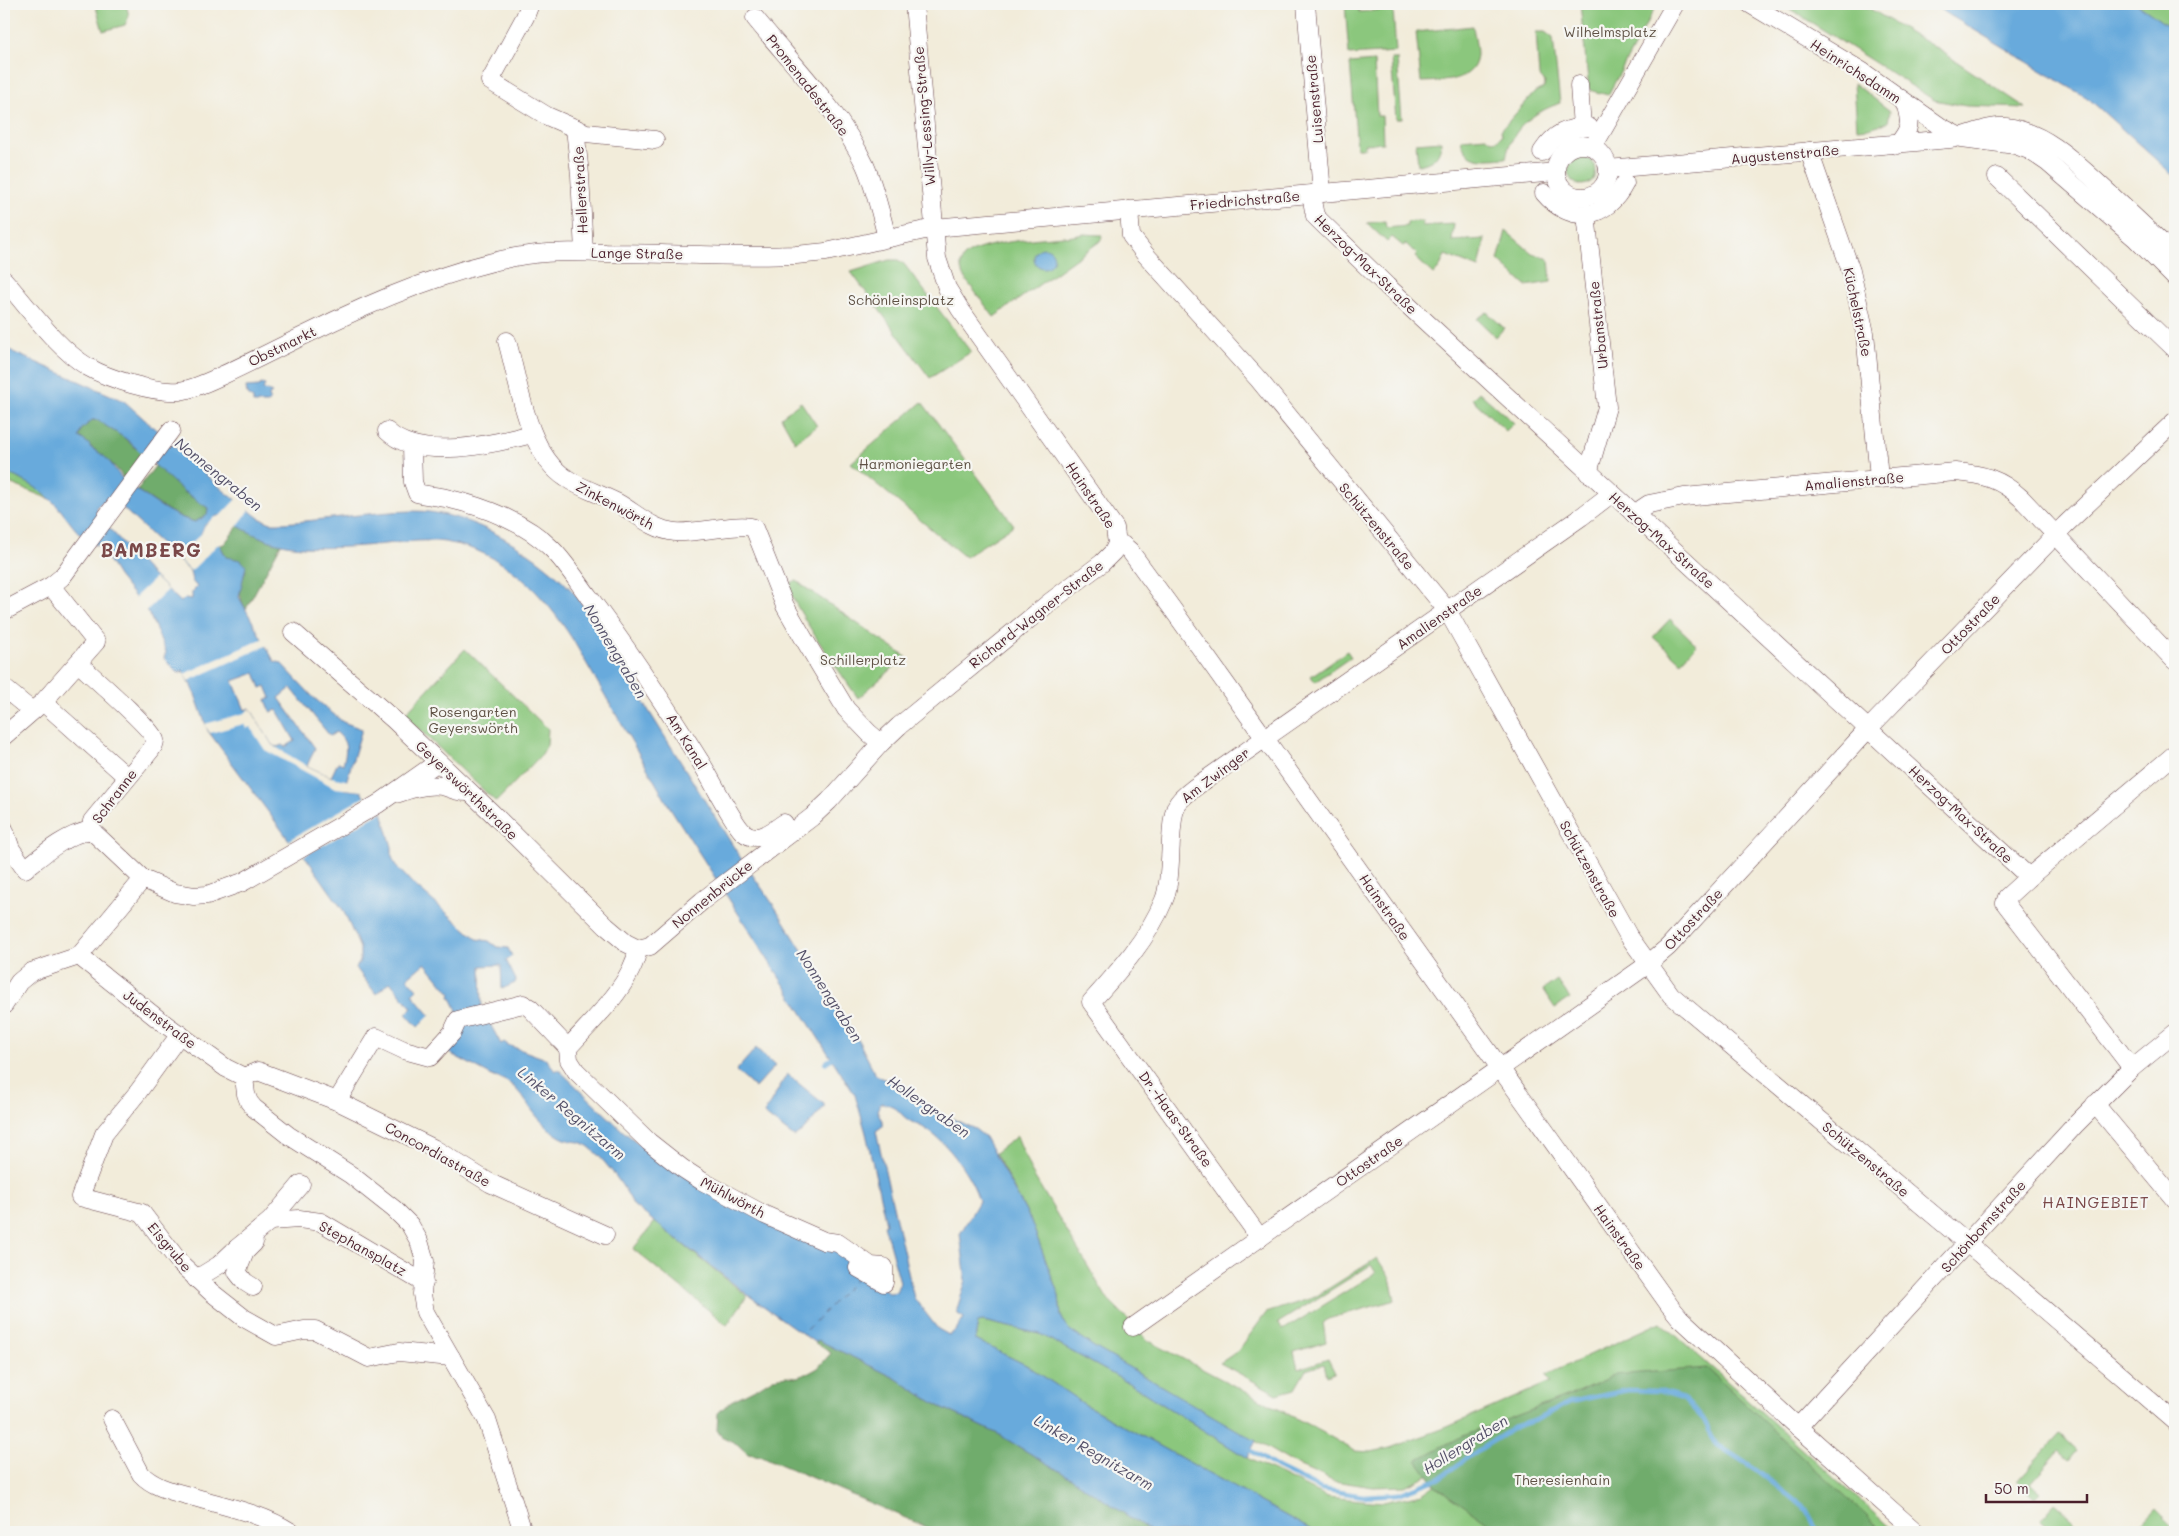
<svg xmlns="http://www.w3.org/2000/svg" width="2179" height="1536" font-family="Mali,sans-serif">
<rect width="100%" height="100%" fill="#f6f6f2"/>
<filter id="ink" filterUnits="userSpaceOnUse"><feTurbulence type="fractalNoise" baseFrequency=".02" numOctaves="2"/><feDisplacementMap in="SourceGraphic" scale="10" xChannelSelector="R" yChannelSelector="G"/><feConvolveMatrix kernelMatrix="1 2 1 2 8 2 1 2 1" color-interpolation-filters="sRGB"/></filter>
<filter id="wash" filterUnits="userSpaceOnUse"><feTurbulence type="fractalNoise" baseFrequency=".0096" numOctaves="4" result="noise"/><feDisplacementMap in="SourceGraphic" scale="20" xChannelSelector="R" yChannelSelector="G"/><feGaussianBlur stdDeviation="1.12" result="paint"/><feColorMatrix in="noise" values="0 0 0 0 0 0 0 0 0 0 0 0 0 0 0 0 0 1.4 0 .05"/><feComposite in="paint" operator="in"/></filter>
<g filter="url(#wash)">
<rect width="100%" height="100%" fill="#f2ecda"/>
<g fill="#8bc77d" stroke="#6a7354" fill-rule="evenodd">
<path d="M95,4H126L129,16L125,25L103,31Z"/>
<path d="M1345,4H1358L1359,12L1393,9L1396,52L1349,55Z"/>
<path d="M1580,4H1657L1608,95L1589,90Z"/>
<path d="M1782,4H1862L1941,51L2026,108L1966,106L1934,100Z"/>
<path d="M2137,4H2175V31Z"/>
<path d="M1473,26C1474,36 1479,52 1476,61C1470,83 1439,81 1421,82L1416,32Z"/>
<path d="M1536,32H1545L1553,38L1560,103C1533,113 1512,127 1506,158C1487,159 1465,164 1461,139L1486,137L1492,141L1498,140L1502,135L1501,130L1535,92L1544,88L1545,82L1539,76Z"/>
<path d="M1391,59H1397L1402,119H1396Z"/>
<path d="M1374,61L1377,116H1382L1383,143L1364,144L1365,148H1357L1350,63Z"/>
<path d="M1854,83L1890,111L1888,122L1869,128L1857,129Z"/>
<path d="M1441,141C1441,156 1432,163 1418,165L1416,143Z"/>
<circle cx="1582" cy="171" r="14"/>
<path d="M1385,221L1386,228L1407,226V222L1422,221L1423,226L1454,224L1452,241L1485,239L1479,268L1445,255L1439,269L1433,274L1415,257L1417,254L1406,244L1403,246L1392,237L1387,242L1367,223Z"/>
<path d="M1506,231L1532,253L1549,259L1551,282L1526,286L1498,260Z"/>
<path d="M1084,234L1101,235L1102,238L1099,242L994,317L963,276C961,270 959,263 964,257C979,242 1042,238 1064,236L1068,237Z"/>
<path d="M889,260H898L904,264L971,352L930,378L851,272Z"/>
<path d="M1487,312L1504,328L1496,337L1477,319Z"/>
<path d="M1479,392L1514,423L1506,431L1472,399Z"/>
<path d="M801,402L817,426L795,442L781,417Z"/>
<path d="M922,402L1014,525L965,557L851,463Z"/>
<path d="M4,472L30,483L52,500L4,481Z"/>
<path d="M797,581L806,588L906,657L858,698C845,679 789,603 789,585L792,582Z"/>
<path d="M1670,619L1697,645L1681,662L1653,637Z"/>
<path d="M465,649L548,729L547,745L542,754L496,802L404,715Z"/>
<path d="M1347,651L1351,657L1315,682L1311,676Z"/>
<path d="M1557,980L1570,998L1555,1008L1543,990Z"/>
<path d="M1017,1136L1031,1171L1108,1300L1149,1341L1322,1432L1355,1451L1371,1452L1390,1448L1445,1428L1550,1382L1546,1375L1661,1322L1895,1532H1315L1084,1404L1028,1366L975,1340L978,1322L983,1321L1040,1334L1132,1385L1247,1458L1327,1497L1383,1502L1422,1494L1443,1479L1427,1475L1405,1486L1373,1487L1334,1481L1293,1463L1094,1347L1067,1328L1061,1316L1059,1296L1031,1221L995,1153Z"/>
<path d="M655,1222L747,1296L727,1325L633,1249Z"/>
<path d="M1377,1258L1390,1278L1395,1300L1328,1319L1323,1322L1326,1342L1294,1352L1298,1369L1328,1359L1335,1373L1327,1376L1324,1364L1306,1370L1295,1389L1277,1394L1220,1363L1238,1351L1266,1313L1315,1297ZM1371,1265L1376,1273L1283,1330L1278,1323Z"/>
<path d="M2060,1434L2077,1450L2069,1460L2059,1451L2030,1483L2040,1492L2034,1498L2017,1481Z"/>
<path d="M2055,1503L2079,1524L2075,1528L2054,1532L2040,1520Z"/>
<path d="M2156,1508L2175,1527V1532H2153L2142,1523Z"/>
</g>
<g fill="#70ac6c" stroke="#5d664c">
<path d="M92,420C111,419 129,446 144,454L125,481C115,461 94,451 79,437L81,430Z"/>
<path d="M156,465L183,491L208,508L207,515L195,522C173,516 156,503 137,490Z"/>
<path d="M238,526L264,539L281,544L246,609C237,595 240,585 246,570L226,557L220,545L224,544Z"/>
<path d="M818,1340L895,1378L937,1405L996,1433L1071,1478L1152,1532H938L761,1456L748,1454L737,1444L721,1436L717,1430L718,1413L731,1401L757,1388L773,1378L786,1376L797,1377L809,1373L818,1368L831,1353L814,1342Z"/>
<path d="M1707,1368L1883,1532H1501L1436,1486L1417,1460L1458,1438L1571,1395L1614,1375Z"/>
</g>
<g fill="#68aadc" stroke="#596484" fill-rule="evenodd">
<path d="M1931,4H2137L2175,31V177L2089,99Z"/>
<circle cx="1044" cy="258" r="10"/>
<path d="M4,346L15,353L124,401L223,490L259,518L271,523H283C326,520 369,512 412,511C470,510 544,555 579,599L740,857L775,907L858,1040L876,1075L904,1088L931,1109L975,1129L985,1137L1031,1221L1059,1296L1061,1316L1067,1328L1094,1347L1256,1441L1247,1458L1132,1385L1040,1334L983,1321L978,1322L975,1340L1028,1366L1084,1404L1315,1532H1152L1071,1478L996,1433L937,1405L895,1378L818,1340L814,1342L748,1295L633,1205C627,1189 598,1150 583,1143C578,1141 572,1142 568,1140C559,1138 549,1129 543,1123C526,1107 519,1081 494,1077L440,1048L460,1029L456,1011L457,1010L450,996L451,994L425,963L407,978L417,989L412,994L430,1015L418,1027L406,1014L412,1008L390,982L376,994L356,968L360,961V948L343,910L307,859L289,840L208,731L191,683H189L183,671L177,673L164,658L166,652L150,616L118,576L98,544L95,545C75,536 67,514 51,500C38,487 21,479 4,472ZM92,420H97L126,439L183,491L208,508L207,515L195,522C175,517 158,505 141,493C136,490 129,486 125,482C111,466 112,459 91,448L89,444L79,437L81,430ZM107,499L110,502L113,499L190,571L192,581L197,587L192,592V599L185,598L181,602L152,575L99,517L96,507ZM217,516H220C241,528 263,541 286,545C315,550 355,547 385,544C404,542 426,539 445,542C504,551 543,593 573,640L669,806L855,1095L866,1133L886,1224L884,1225L900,1282L896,1292L889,1293L833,1247L653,1155L624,1132L558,1069L556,1071L546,1059L508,1045L504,1042L501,1044L482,1009L481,966L501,965L502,989L515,983L516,980L506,960L512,956L508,948L497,947L489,941L477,939L412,883L396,866L392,857V847L382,812L364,797L361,791L344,789L362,729L343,722L313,697L281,663L274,661L239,597L246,566L241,560L226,557L220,545L201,534L205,525ZM255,673L261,688L266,686L271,698L266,700L271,712L277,710L295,741L285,747L282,745L277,747L272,745L250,708L245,710L233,681ZM291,688L330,736L336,732C348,742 347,749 343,764L338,762L331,777L307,766L315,748L279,698ZM881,1103C900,1106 896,1112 910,1121C915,1124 922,1126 927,1130C948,1143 973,1178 979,1201L960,1234L966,1280L957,1309L958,1314L964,1318L955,1331L949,1335L938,1329L914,1298L876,1131L884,1125L877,1110Z"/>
<path d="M261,384L265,385L263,389L272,393L269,395L270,400L268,403H253V399L247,395L246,387L259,386Z"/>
<path d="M756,1048L775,1066L755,1088L736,1071Z"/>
<path d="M787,1074L824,1104V1107L802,1132L794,1137L764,1114Z"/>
</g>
<g fill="#f2ecda">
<path d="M237,498L251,508L236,528L222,518L215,520L207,527L204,533L222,544L217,545L191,571L176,557L201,534L205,525L213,518L220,516Z"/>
<path d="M155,578L168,590L144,613L133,599Z"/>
<path d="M264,638L268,645L188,681L184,674Z"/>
<path d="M250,708L272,745L307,766L331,777L349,781L347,787L362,789L361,791L335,788L265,750L250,727L246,729L244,724L210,733L206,727L205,724L245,713Z"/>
<path d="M364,797L382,812L304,856L289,840Z"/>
</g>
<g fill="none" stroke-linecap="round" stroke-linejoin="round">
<g stroke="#68aadc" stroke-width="4.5">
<path d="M825,1063L834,1057"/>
<path d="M1247,1448L1278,1468L1321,1489L1363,1496L1398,1494L1438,1479L1477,1451L1517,1426L1536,1420L1570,1402L1628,1390L1659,1391L1683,1398L1704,1420L1716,1444L1755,1469L1808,1511L1817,1532"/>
</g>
<path stroke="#545069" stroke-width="1" stroke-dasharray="6 5" stroke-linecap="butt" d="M807,1330L857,1278"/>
</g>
</g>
<g filter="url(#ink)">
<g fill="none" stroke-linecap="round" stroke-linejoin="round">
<defs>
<g id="minor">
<path d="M530,4L525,17L490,81L547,116L586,133L655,140"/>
<path d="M1306,4L1322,193"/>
<path d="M1750,4L1863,72L1941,127L1962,138L2015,145L2029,150L2047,162L2135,238L2175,278"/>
<path d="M755,18C793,65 839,110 865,165C875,188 881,214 887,238"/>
<path d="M1579,85L1582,127"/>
<path d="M575,128L580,175L584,252"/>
<path d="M1897,145C1911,129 1911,122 1905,103"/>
<circle cx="1582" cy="171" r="26"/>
<path d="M1593,147L1675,4"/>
<path d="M1809,151L1851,271L1865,333L1879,478"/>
<path d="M1542,152C1554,134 1567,127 1589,127"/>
<path d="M1608,169L1950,139C1969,137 1986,125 2006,127C2048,132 2081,168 2111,195C2132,215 2154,235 2175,255"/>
<path d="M1997,177L2175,349"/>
<path d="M1544,193C1571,225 1606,220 1625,183"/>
<path d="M1311,195L1315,216L1387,286L2029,877"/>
<path d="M1129,210L1131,236L1145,254L1259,380L1447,610L1628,935L1671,995L1967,1243L2175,1422"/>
<path d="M1586,214L1607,407L1588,473"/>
<path d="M4,280C30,309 54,346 88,367C109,379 154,393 179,391C194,389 210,381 223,375C251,362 278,348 305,335C371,302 443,271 515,257C545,251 576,252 606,253C669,253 733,258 796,255L826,252L934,228L1556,172"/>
<path d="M507,341C519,383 527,453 566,478C582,489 601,494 618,503C637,514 653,530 675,532C694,534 742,522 754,528L785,606L804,639L846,709L869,733L881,743"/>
<path d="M387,431C419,462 494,444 532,434"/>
<path d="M412,446L413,482L417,493C428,496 439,496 450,499C485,507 526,523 552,549C566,563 577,581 589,597C629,650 665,705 700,761C710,776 732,822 743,832C758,844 771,832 784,823"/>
<path d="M1634,514L1649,504L1684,497L1955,472C1982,474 2001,479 2021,498L2175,661"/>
<path d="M1117,544L1123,545L1130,551L1171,607L1670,1306L1680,1318L1798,1427L1916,1532"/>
<path d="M4,611L51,586L62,577L171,430"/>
<path d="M293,632L394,720L491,812L606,926L626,943L638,949"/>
<path d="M78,663C91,675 152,728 155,740C155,745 153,747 150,751L92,821L91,830"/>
<path d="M4,688L32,711"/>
<path d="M43,702L127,777"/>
<path d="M4,736L43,702L96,642L51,586"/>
<path d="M399,793C413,788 431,783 446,787C454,790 459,792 469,792"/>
<path d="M4,829L11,849L25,869C45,853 65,835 91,830"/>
<path d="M91,830L143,879L175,893L194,896L207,895L243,882L378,804L438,762"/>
<path d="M638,949L650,946L702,901L812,817L829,801L881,743L899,726L1050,602L1102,563L1113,552L1117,544L1115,528L960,309L947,288L937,258L914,4"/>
<path d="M638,949C631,986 592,1021 568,1048L569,1060L576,1071L649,1142L682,1168L702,1181L765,1215L824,1241L838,1243L871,1266L884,1267V1283L858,1268"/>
<path d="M79,956L158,1019L226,1068L244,1077"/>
<path d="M4,1005L19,982L31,972L79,956L143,879"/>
<path d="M180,1034L138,1092L104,1134L80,1197L142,1213L180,1263L211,1292L244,1318L276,1336L304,1330H315L369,1358L399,1352L451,1357"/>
<path d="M2132,1068L2005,903L2007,897L2029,877L2175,754"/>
<path d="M244,1077L246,1094L249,1102L254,1108L288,1135L351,1175L394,1209L410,1225L419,1241L425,1261L422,1294L425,1312L487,1420L523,1532"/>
<path d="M244,1077L258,1071L337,1101L433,1148L490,1183L605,1235"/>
<path d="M337,1101L376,1037L404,1050L430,1057L452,1033L458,1020L523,1004L530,1008L568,1048"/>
<path d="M2095,1104L2175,1200"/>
<path d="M270,1221L299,1219L321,1222L424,1283"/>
<path d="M1260,1238L1091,1002C1119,971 1148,939 1164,900C1174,876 1167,818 1178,803C1186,792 1200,784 1211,776L1581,517L1611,494"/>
<path d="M196,1279L219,1265L237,1248L270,1221L301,1184"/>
<path d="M253,1287L245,1282L237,1272L245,1252L254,1243"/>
<path d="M1133,1327L1647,965L1668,947L1869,728L2065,525L2175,421"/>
<path d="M112,1419L141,1474C155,1489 177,1492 197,1498C228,1507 263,1514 291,1532"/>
<path d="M1798,1427L2075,1125L2132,1068L2175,1033"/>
</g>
</defs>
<use href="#minor" stroke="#633e45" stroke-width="19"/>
<use href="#minor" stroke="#fff" stroke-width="18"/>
</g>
</g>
<g text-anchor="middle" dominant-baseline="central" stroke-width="4.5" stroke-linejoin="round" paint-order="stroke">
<g font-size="14" fill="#5e5144" stroke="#f6f6f2">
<text x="1610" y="31">Wilhelmsplatz</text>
<text x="901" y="299">Schönleinsplatz</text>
<text x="915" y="463">Harmoniegarten</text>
<text x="863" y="659">Schillerplatz</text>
<text x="473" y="711">Rosengarten<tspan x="473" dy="16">Geyerswörth</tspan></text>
<text x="1562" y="1479">Theresienhain</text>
</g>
<g font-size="14" fill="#4a1f2b" stroke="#f6f6f2">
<text transform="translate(1856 71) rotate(33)">Heinrichsdamm</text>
<text transform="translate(808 85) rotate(52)">Promenadestraße</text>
<text transform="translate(1314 99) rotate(-95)">Luisenstraße</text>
<text transform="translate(924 116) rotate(-95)">Willy-Lessing-Straße</text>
<text transform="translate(1785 154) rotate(-5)">Augustenstraße</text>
<text transform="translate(580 190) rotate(-93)">Hellerstraße</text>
<text transform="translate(1245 200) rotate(-5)">Friedrichstraße</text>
<text transform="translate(637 253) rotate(1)">Lange Straße</text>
<text transform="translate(1366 264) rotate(44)">Herzog-Max-Straße</text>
<text transform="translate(1858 312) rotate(78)">Küchelstraße</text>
<text transform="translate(1598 325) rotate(-96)">Urbanstraße</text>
<text transform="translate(282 346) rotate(-26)">Obstmarkt</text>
<text transform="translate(1854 481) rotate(-5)">Amalienstraße</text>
<text transform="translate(1091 495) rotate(56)">Hainstraße</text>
<text transform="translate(615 505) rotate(28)">Zinkenwörth</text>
<text transform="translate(1377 526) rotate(50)">Schützenstraße</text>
<text transform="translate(1662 540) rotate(42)">Herzog-Max-Straße</text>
<text transform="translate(1036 614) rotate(-38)">Richard-Wagner-Straße</text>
<text transform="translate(1439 617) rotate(-35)">Amalienstraße</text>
<text transform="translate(1970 624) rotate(-46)">Ottostraße</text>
<text transform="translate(687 741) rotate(58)">Am Kanal</text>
<text transform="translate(1215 775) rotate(-37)">Am Zwinger</text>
<text transform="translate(467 790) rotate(44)">Geyerswörthstraße</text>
<text transform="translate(114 796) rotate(-53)">Schranne</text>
<text transform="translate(1961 814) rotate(43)">Herzog-Max-Straße</text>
<text transform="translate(1590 869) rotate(61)">Schützenstraße</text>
<text transform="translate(712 894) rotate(-39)">Nonnenbrücke</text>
<text transform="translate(1385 907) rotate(55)">Hainstraße</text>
<text transform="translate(1693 919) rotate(-47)">Ottostraße</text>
<text transform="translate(160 1019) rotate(37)">Judenstraße</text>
<text transform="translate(1176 1119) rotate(54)">Dr.-Haas-Straße</text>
<text transform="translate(438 1154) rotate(29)">Concordiastraße</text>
<text transform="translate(1866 1159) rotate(40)">Schützenstraße</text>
<text transform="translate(1369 1161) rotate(-35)">Ottostraße</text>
<text transform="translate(733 1197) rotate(28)">Mühlwörth</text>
<text transform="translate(1983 1226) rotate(-48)">Schönbornstraße</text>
<text transform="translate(1620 1237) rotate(54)">Hainstraße</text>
<text transform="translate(170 1247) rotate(50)">Eisgrube</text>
<text transform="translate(363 1248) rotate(29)">Stephansplatz</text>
</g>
<g font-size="15" font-style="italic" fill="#545069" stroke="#f6f6f2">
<text transform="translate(219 474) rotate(39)">Nonnengraben</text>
<text transform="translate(616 651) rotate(59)">Nonnengraben</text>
<text transform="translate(830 995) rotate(57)">Nonnengraben</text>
<text transform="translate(929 1106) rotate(35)">Hollergraben</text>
<text transform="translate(572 1113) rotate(40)">Linker Regnitzarm</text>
<text transform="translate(1465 1444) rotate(-32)">Hollergraben</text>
<text transform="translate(1094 1452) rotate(30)">Linker Regnitzarm</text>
</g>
<g font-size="16" letter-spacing="1" fill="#7a4849" stroke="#f6f6f2">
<text x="2096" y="1201">HAINGEBIET</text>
</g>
<g font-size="19" font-weight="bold" letter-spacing="1" fill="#7a4849" stroke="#f6f6f2">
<text x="151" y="549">BAMBERG</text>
</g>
</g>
<rect width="2179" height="1536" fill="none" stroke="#f6f6f2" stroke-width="20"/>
<path d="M1986 1494v8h101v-8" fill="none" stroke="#4a1f2b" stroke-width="2.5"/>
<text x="1994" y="1494" font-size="15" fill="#4a1f2b" stroke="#f6f6f2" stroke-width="4" paint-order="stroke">50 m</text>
</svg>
